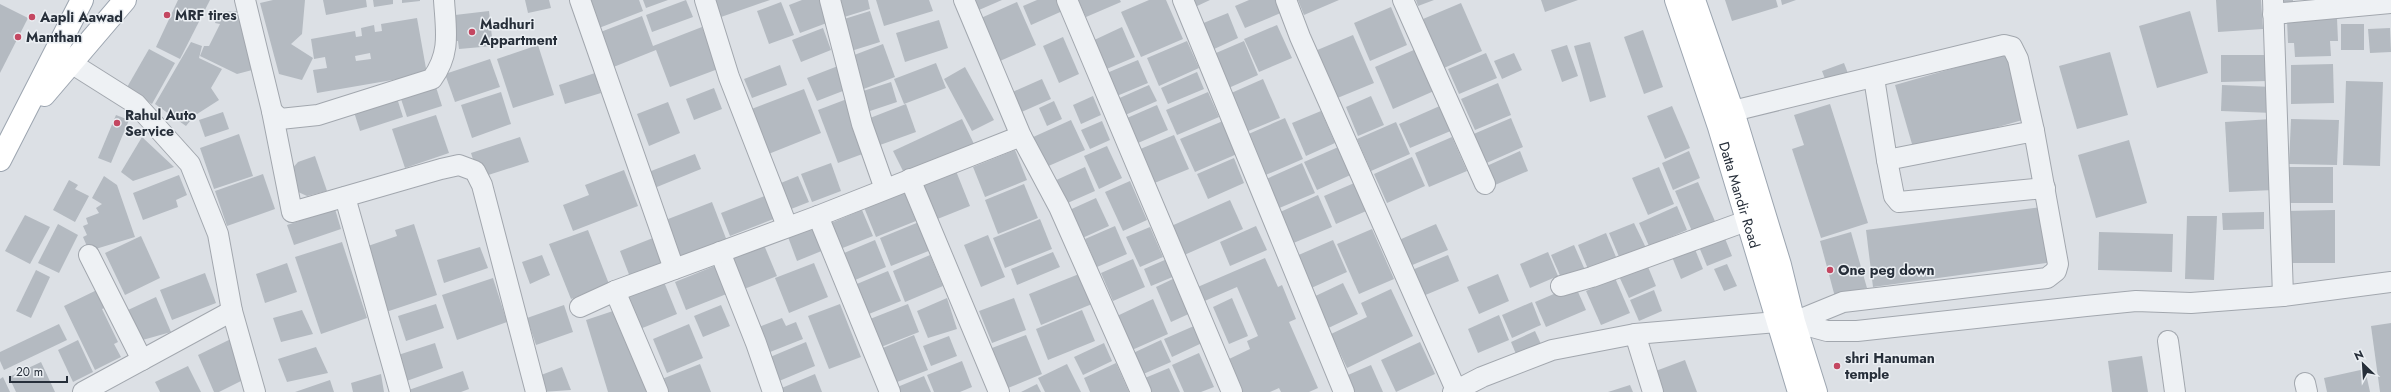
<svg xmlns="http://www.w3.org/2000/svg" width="2391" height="392" font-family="Jost,sans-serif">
<rect width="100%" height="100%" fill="#dce0e5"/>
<g fill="#b4bac1" fill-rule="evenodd">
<path d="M178,0H210L180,59L156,47Z"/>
<path d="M273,0H305L302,34L291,44L313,58L302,80L279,74L260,3Z"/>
<path d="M323,0H366L367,7L326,15Z"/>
<path d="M373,0H393V4L374,7Z"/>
<path d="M402,0H420V1L402,3Z"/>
<path d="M525,0H549L551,8L528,13Z"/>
<path d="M589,0H639L643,11L599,28Z"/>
<path d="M643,0H668L646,8Z"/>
<path d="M686,0L693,17L652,32L646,15Z"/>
<path d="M715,0H770L721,17Z"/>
<path d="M802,0H824L832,21L800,33L789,5Z"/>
<path d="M835,0H868L870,9L841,18Z"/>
<path d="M876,0H929L933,11L884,26Z"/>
<path d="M974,0H1002L979,10Z"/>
<path d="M1037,0H1063L1067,9L1031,25L1023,6Z"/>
<path d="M1078,0H1120L1121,2L1086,17Z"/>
<path d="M1149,0H1166L1183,39L1141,57L1121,12Z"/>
<path d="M1192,0H1210L1195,7Z"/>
<path d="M1249,0H1278L1283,12L1245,28L1235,6Z"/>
<path d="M1298,0H1339L1304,15Z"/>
<path d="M1416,0H1434L1418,6Z"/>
<path d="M1541,0H1578L1545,12Z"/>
<path d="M1725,0H1776L1778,7L1732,21Z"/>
<path d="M1781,0H1796L1782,5Z"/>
<path d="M2216,0H2261L2263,29L2218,32Z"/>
<path d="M2275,0H2293V8Z"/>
<path d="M781,2L794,35L769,44L757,11Z"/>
<path d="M1017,2L1036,45L1000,61L981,18Z"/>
<path d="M1461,3L1482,51L1444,68L1423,19Z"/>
<path d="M0,4L28,18L0,73Z"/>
<path d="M1391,7L1407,45L1370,61L1354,23Z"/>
<path d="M241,11L256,69L237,74L200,56L204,46H209L220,24L215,23L219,12Z"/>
<path d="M489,11L493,46L459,49L458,41H454L452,23L456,22L455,15Z"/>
<path d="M870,11L880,42L851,51L841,20Z"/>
<path d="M2190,11L2208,73L2157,88L2139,26Z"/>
<path d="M1228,13L1238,38L1212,50L1201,24Z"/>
<path d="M642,16L653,46L702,27L718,69L670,87L656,50L611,68L598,33Z"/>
<path d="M417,18L427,74L317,93L313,70L327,68L325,57L314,59L311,39L355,31L356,37L362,36L361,28L374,25L375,32L382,31L381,24ZM370,53L371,59L356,61L355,56Z"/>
<path d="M2337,18L2338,41H2330L2331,56L2295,57L2294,43H2288L2287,20Z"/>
<path d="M939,20L948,48L905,62L896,33Z"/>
<rect x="2341" y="24" width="23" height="26"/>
<path d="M1277,25L1292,58L1259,72L1244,39Z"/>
<path d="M1122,27L1135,57L1102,71L1090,42Z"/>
<path d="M823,28L831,50L801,62L792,40Z"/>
<path d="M2390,28L2391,52L2370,53L2368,29Z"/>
<path d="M1643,30L1663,87L1644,94L1624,37Z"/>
<path d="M1353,35L1374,83L1335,99L1315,51Z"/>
<path d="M1063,37L1079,74L1059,83L1043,46Z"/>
<path d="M1187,41L1199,68L1159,86L1147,58Z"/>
<path d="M1244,41L1258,75L1224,90L1209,56Z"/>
<path d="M191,42L202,46L199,58L222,69L211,88L219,100L194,116L186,126L155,104Z"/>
<path d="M1590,42L1606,97L1590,102L1574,46Z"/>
<path d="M883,44L895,77L861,90L849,57Z"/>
<path d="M538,45L554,95L513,108L497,59Z"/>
<path d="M1567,45L1578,76L1562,82L1551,50Z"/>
<path d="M149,49L175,63L152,104L126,89Z"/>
<path d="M1416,49L1434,91L1393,109L1375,67Z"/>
<path d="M2110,52L2128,115L2077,129L2059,66Z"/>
<path d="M1486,53L1497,78L1459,94L1448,69Z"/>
<path d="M1514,53L1522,70L1502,79L1494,61Z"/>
<path d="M2007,53L2026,119L1914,151L1895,85Z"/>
<path d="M2221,55H2269V81L2221,82Z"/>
<path d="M490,59L500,87L455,102L445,74Z"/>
<path d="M1138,60L1148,83L1112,98L1102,75Z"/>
<path d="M936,63L946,88L904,104L894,79Z"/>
<path d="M1844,63L1849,76L1827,84L1822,71Z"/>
<path d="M2333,64L2334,103L2291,104V65Z"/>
<path d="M780,65L787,85L752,98L744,79Z"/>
<path d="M838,66L848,89L817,101L807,78Z"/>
<path d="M965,67L994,120L972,131L944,79Z"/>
<path d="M1197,72L1204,89L1168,104L1161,88Z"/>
<path d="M595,73L601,93L565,104L559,85Z"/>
<path d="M1042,79L1051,99L1017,114L1008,94Z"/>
<path d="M1263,79L1280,118L1246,132L1229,94Z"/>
<path d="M2346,81L2383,82L2380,166L2343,165Z"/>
<path d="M891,82L897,102L864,113L857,93Z"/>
<path d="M1498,83L1511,115L1475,130L1461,99Z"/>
<path d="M435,84L442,106L407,117L400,96Z"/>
<path d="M1149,85L1157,101L1123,116L1115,100Z"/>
<path d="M2222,85L2274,87L2273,113L2221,111Z"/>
<path d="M714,88L722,109L694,120L686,99Z"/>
<path d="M804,89L821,133L766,155L749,110Z"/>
<path d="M501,92L511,124L472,138L461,105Z"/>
<path d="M1208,92L1219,117L1177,135L1166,110Z"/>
<path d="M396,95L403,117L360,131L353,109Z"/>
<path d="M1093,96L1101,115L1081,124L1073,105Z"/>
<path d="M1371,96L1384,125L1358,136L1346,107Z"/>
<path d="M847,99L868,152L838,163L818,110Z"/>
<path d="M1054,101L1062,119L1047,126L1039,108Z"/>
<path d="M668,102L680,133L649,146L637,114Z"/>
<path d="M906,104L916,132L880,145L870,118Z"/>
<path d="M1830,104L1868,223L1821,238L1792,149L1804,145L1794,115Z"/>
<path d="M1157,105L1168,130L1138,143L1127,118Z"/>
<path d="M1442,105L1453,130L1410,148L1399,124Z"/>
<path d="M1672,106L1690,148L1665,159L1647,116Z"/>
<path d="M1321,111L1335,143L1306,156L1292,123Z"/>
<path d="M223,112L229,129L205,137L199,120Z"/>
<path d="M116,115L129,120L111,163L98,158Z"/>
<path d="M436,115L449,153L405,168L392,129Z"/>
<path d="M1285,118L1303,159L1261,177L1244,136Z"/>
<path d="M1511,118L1523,147L1482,165L1469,136Z"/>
<path d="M962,119L974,144L906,177L893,151Z"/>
<path d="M2271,119L2274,190L2229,192L2225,122Z"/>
<path d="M2291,119L2339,120L2337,165L2289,164Z"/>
<path d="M1071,120L1085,150L1044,168L1031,138Z"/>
<path d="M1102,121L1110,140L1090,149L1081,130Z"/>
<path d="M1223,121L1237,154L1195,172L1180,139Z"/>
<path d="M1396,122L1410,154L1371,171L1357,139Z"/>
<path d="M239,134L253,176L214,189L200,148Z"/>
<path d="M1174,135L1189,169L1152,184L1138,150Z"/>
<path d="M142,137L174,167L133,181L121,172Z"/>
<path d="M520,137L529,162L479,178L471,153Z"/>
<path d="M1452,137L1467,171L1429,187L1415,153Z"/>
<path d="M2129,140L2147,203L2096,218L2078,155Z"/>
<path d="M1343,145L1355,173L1317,190L1304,162Z"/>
<path d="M1107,146L1122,178L1099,189L1084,156Z"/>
<path d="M1015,150L1027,180L985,197L973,167Z"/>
<path d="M1520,151L1528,171L1488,188L1480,169Z"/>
<path d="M1689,151L1700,178L1673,190L1662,163Z"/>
<path d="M695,154L701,169L652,189L646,173Z"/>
<path d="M315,156L327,191L307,196L296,191L290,171L298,162Z"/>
<path d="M1412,157L1425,186L1387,203L1374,174Z"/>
<path d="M1234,158L1244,183L1208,199L1197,174Z"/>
<path d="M831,163L841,191L812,202L801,174Z"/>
<path d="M1302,163L1315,193L1277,209L1264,180Z"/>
<path d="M1085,167L1095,191L1063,205L1052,182Z"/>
<path d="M1659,167L1674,204L1648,215L1632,178Z"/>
<rect x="2289" y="167" width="44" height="36"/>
<path d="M624,170L638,206L573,231L563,205L589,195L585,185Z"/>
<path d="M956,171L970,206L935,220L921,185Z"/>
<path d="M263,174L275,209L227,226L215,191Z"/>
<path d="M179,175L187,195L176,200L178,207L143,220L133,193Z"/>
<path d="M104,176L117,185L135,237L89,251L83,237L87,235L83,226L88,224L86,218L99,213L96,208L102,204L92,198Z"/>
<path d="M798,176L809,202L786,211L776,185Z"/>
<path d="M69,180L78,185L75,189L89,196L75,222L53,210Z"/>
<path d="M1130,181L1147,220L1123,231L1105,192Z"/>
<path d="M1359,181L1371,209L1336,224L1324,196Z"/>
<path d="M1698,182L1717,226L1694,236L1675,191Z"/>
<path d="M1024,184L1038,218L998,234L985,200Z"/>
<path d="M903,189L916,221L876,237L863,205Z"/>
<path d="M767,195L776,218L730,236L721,213Z"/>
<path d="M1318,195L1332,227L1291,244L1278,213Z"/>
<path d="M1096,198L1109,226L1078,240L1065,212Z"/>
<path d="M1230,200L1243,229L1182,256L1169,227Z"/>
<path d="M712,202L727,241L678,259L663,221Z"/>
<path d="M1677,206L1687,230L1649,246L1639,223Z"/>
<path d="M2042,207L2053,262L1873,287L1866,230Z"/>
<path d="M335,209L341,229L294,245L287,225Z"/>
<path d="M862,210L873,236L835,251L824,226Z"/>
<path d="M2335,210V263H2284V211Z"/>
<path d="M2264,212V229L2223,230L2222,213Z"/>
<path d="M25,215L50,227L30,264L5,251Z"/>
<path d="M2187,216H2217L2214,280L2185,279Z"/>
<path d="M1040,219L1052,249L1005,268L993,238Z"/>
<path d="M919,222L931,250L891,266L880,238Z"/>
<path d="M1634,223L1646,248L1620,259L1609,233Z"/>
<path d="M58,224L78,235L59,273L38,263Z"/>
<path d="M414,224L437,295L380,314L368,246L397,236L395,230Z"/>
<path d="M1436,224L1448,250L1410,266L1399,240Z"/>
<path d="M814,226L824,250L797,261L788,237Z"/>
<path d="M1115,226L1127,254L1097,267L1085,239Z"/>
<path d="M1256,226L1267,250L1230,266L1220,242Z"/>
<path d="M1150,227L1163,257L1140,267L1126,237Z"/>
<path d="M1372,229L1394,279L1359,294L1337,244Z"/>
<path d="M588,230L609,284L571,299L549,244Z"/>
<path d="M1722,231L1732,256L1707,266L1697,242Z"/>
<path d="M1851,232L1867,288L1835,297L1820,241Z"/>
<path d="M2099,232L2173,234L2172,272L2098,270Z"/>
<path d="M1606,233L1616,257L1588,269L1578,245Z"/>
<path d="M988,235L1005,277L981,287L964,245Z"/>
<path d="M141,236L160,278L125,295L105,253Z"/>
<path d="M653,238L663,264L630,277L620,251Z"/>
<path d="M875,240L886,267L848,283L837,256Z"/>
<path d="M1333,240L1347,272L1309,289L1294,257Z"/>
<path d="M342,242L367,318L321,334L295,257Z"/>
<path d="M1692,242L1703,269L1681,279L1670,252Z"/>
<path d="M764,245L777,276L739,291L726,260Z"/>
<path d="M1574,245L1585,270L1562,280L1551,255Z"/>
<path d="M480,247L488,268L444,283L437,260Z"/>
<path d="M1053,252L1060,267L1017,285L1011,269Z"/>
<path d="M1548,252L1558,276L1530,288L1520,264Z"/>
<path d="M542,255L550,275L530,284L522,262Z"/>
<path d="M930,255L943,286L905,302L893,271Z"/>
<path d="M1448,255L1459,281L1423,296L1412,270Z"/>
<path d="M1265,258L1278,287L1282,285L1296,319L1289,322L1318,388L1309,392H1281L1279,388L1270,392H1243L1229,359L1250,349L1247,341L1258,336L1237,287L1200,303L1193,289Z"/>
<path d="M1133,259L1145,287L1113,301L1101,273Z"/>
<path d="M1167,259L1175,276L1151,286L1144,269Z"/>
<path d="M1646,262L1656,286L1629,298L1618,274Z"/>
<path d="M287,263L297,292L265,303L256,274Z"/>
<path d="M814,263L828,297L789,313L775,278Z"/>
<path d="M1727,264L1737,286L1724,291L1714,269Z"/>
<path d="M717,265L729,293L686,310L675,282Z"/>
<path d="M36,270L50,277L31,318L16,311Z"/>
<path d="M888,271L901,301L864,316L852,286Z"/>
<path d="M205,273L216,303L172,320L160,290Z"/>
<path d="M1079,274L1092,304L1041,325L1029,294Z"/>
<path d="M1498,274L1509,301L1479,314L1467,287Z"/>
<path d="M1177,277L1193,312L1171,322L1156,287Z"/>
<path d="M493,278L507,322L457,340L442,295Z"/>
<path d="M1615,278L1630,313L1601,325L1586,291Z"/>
<path d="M664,282L677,314L640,329L627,297Z"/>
<path d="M1343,283L1358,314L1322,331L1307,300Z"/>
<path d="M1575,285L1586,310L1546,327L1535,302Z"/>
<path d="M101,288L109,306L102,309L118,342L114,344L121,357L95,370L64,306Z"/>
<path d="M1391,289L1413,336L1347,368L1331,334L1367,317L1361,303Z"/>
<path d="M1654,290L1662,311L1639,321L1630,300Z"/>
<path d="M156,297L171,332L139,341L128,310Z"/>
<path d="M947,298L957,329L928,338L917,311Z"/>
<path d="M1014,298L1026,330L992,343L979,311Z"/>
<path d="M1232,298L1248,336L1229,344L1213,307Z"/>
<path d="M1153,299L1168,334L1132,350L1117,316Z"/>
<path d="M1532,302L1541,325L1512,338L1502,315Z"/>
<path d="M436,304L444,328L406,341L398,316Z"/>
<path d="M840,304L861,357L829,369L808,316Z"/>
<path d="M908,304L919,332L876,349L865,321Z"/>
<path d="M564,305L573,332L536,345L527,318Z"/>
<path d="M721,305L730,326L703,337L694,316Z"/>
<path d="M622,308L655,392H608L586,320Z"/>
<path d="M302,310L313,334L281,342L273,318Z"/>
<path d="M1082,310L1095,341L1048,360L1036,329Z"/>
<path d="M1499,315L1509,340L1478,353L1468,329Z"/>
<path d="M782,318L786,326L796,322L803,339L765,354L754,329Z"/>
<path d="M2391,323V392H2380L2371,326Z"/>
<path d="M59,324L67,340L4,370L0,361V352Z"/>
<path d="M689,324L703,358L667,373L653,339Z"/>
<path d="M1194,326L1202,343L1172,357L1164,339Z"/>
<path d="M1535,331L1541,344L1516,354L1511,342Z"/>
<path d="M914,335L928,370L892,384L878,350Z"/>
<path d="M1026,335L1042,374L1008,388L992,348Z"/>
<path d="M949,336L957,356L931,366L923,346Z"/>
<path d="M235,337L249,377L219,392H214L198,355Z"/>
<path d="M78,340L93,372L73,382L58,350Z"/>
<path d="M1161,340L1171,362L1141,375L1131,354Z"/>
<path d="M806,342L815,366L772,384L763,360Z"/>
<path d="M1420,342L1435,374L1396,392L1381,360Z"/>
<path d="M435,343L443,368L401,383L392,357Z"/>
<path d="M1104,343L1112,361L1083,375L1074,357Z"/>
<path d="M316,347L328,373L287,382L278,359Z"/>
<path d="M1199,353L1214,387L1201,392H1184L1172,365Z"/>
<path d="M2142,356L2148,392H2112L2108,361Z"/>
<path d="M1685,360L1697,392H1661L1653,372Z"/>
<path d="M962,361L972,387L960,392H934L927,375Z"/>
<path d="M41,362L55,392H16L9,377Z"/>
<path d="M1116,363L1129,392H1090L1084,378Z"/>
<path d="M700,364L711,392H668L662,379Z"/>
<path d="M1067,364L1081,392H1045L1038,378Z"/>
<path d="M1371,365L1383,392H1347L1341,378Z"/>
<path d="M188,366L201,392H160L155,382Z"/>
<path d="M562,367L571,390L542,392L536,377Z"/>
<path d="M1169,368L1180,392H1152L1145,378Z"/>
<path d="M2365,369L2370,392H2327L2324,378Z"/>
<path d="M463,371L469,389L461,392H403Z"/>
<path d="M381,374L384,392H353L351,383Z"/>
<path d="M815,374L822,392H778L777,390Z"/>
<path d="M924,376L931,392H897L895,388Z"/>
<path d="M3,377L10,392H0V379Z"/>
<path d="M330,380L334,392H295Z"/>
<path d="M1037,384L1041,392H1021Z"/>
<path d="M1630,385L1633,392H1608Z"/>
</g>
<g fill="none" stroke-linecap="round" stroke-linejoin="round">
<defs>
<g id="minor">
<path d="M245,0L272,111L280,119L318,115L432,79C451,53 446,31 444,0"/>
<path d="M580,0L674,269"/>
<path d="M705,0L729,77L787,226"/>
<path d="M830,0L862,124L885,189"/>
<path d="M964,0L1021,136L1059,207L1141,392"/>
<path d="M1067,0L1232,392"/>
<path d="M1183,0L1344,392"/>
<path d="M1286,0L1300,37L1456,390"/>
<path d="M1403,0L1485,184"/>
<path d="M2273,0L2283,296"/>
<path d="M2273,14L2391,3"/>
<path d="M71,63L136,104L190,164L218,234L232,311L255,392"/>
<path d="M272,111L292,212L441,169L459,165L475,171L482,185L536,392"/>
<path d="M1733,111L2004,45L2012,47L2018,59L2034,131"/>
<path d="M1887,160L1894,196L1899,202L2045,188"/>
<path d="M910,179L999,392"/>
<path d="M345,197L400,392"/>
<path d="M818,216L890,392"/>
<path d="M720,252L756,343L773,392"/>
<path d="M89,255L142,360"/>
<path d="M1561,286L1592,277L1749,220"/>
<path d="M615,291L658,392"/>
<path d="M580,307L615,291L818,216L1021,136"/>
<path d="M1794,322L1843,302L2047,278L2056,271L2058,264L2034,131L1887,160L1874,78"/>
<path d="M1635,334L1653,392"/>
<path d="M2168,341L2175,392"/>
<path d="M2305,383L2307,392"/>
<path d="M83,392L232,311"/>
<path d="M1453,392L1482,377L1552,350L1635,334L1777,322H1794L1827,331H1857L2086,306L2136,301L2191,303L2283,296L2391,282"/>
</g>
<g id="major">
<path id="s1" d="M1676,0L1719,127L1799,392"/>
<path d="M1694,0L1735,118L1780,265L1794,322L1816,392"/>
<path d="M44,95L125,0"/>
<path d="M0,160L82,0"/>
</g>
</defs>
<use href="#minor" stroke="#a2a7ae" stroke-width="22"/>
<use href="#major" stroke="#9ca5b0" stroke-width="24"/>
<use href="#minor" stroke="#eef1f4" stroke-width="20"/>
<use href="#major" stroke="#fff" stroke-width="22"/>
</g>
<g fill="#c44761" stroke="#ebeff3" stroke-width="1.5">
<circle cx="167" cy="15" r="4"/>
<circle cx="32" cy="17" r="4"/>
<circle cx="472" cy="32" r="4"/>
<circle cx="18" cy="37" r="4"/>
<circle cx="117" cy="123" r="4"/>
<circle cx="1830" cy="270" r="4"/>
<circle cx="1837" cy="366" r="4"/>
</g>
<g text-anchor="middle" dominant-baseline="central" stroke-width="3" stroke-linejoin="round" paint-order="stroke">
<g font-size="14" font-weight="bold" fill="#272f3a" stroke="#ebeff3" text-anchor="start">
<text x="175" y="15">MRF tires</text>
<text x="40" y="17">Aapli Aawad</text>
<text x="480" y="24">Madhuri<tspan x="480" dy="16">Appartment</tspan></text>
<text x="26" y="37">Manthan</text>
<text x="125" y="115">Rahul Auto<tspan x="125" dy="16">Service</tspan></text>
<text x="1838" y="270">One peg down</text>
<text x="1845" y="358">shri Hanuman<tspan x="1845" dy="16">temple</tspan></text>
</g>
<g font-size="14" fill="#272f3a" stroke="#ebeff3">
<text stroke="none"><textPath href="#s1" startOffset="205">Datta Mandir Road</textPath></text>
</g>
</g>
<g transform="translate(2363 364) rotate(335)" stroke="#ebeff3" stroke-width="3" paint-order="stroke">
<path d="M0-3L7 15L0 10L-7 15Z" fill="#272f3a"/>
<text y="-6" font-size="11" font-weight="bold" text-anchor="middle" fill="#272f3a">N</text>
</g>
<path d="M10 376v6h57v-6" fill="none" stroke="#272f3a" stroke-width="2"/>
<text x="16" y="376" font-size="12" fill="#272f3a" stroke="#ebeff3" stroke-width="3" paint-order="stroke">20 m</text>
</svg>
